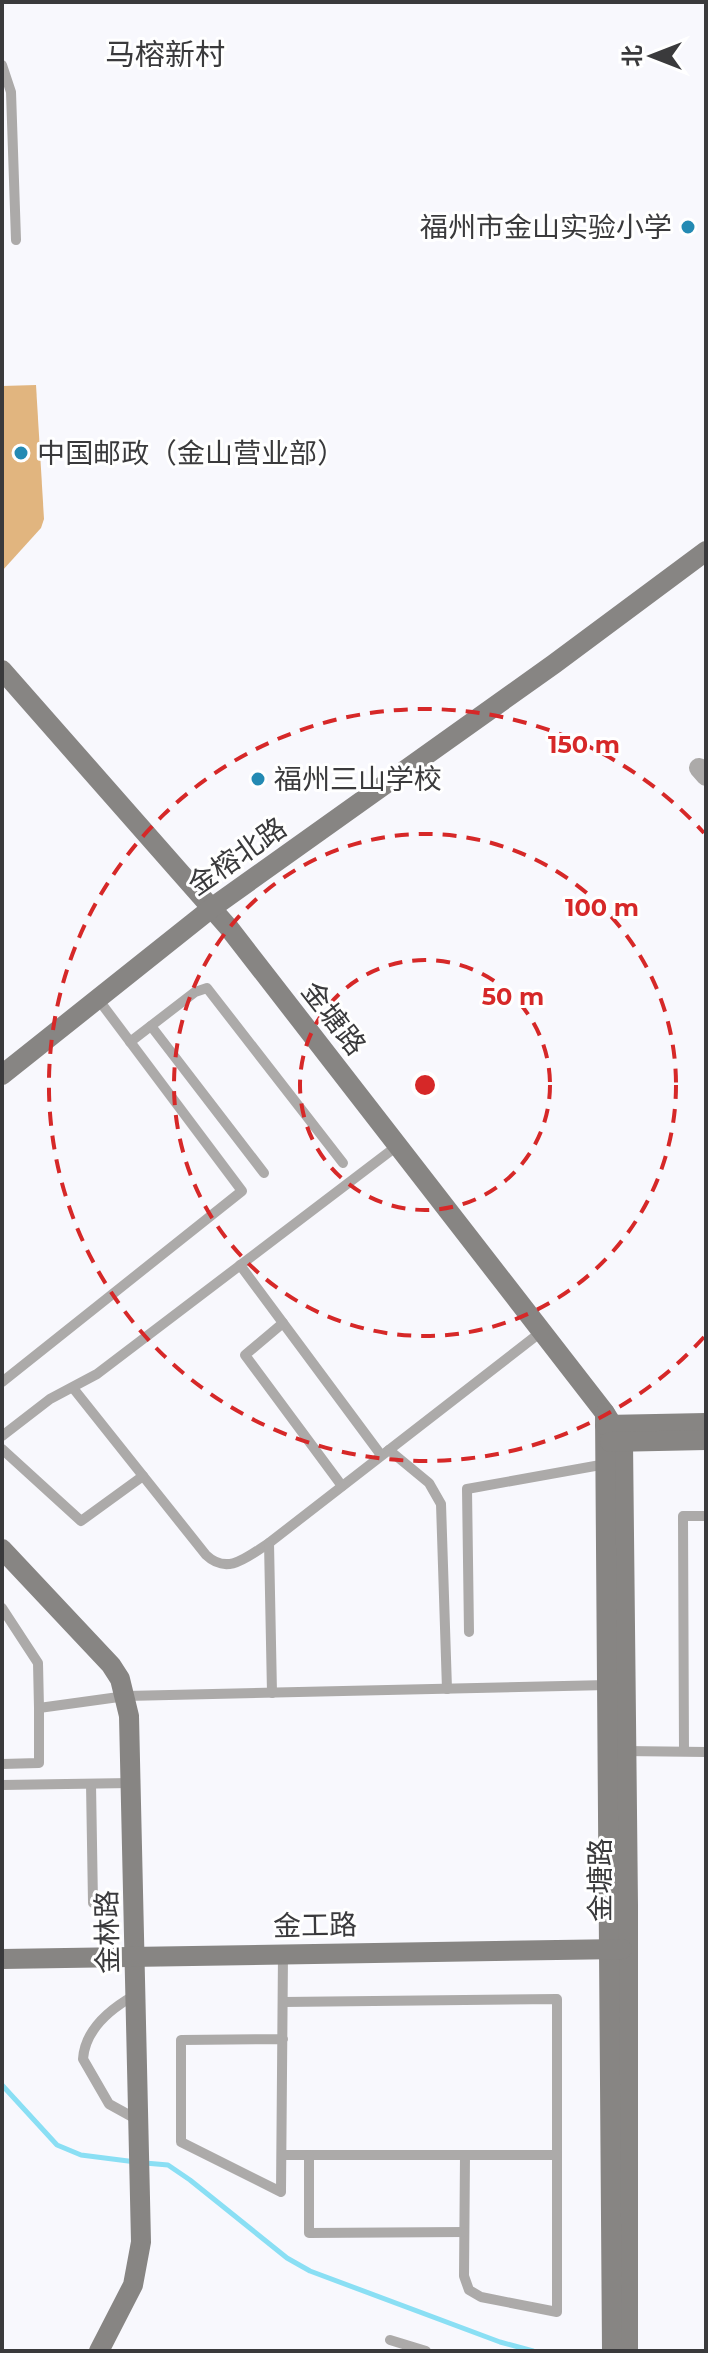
<svg xmlns="http://www.w3.org/2000/svg" width="708" height="2353" font-family="Montserrat,'Noto Sans SC',sans-serif">
<rect width="100%" height="100%" fill="#f8f8fd"/>
<g fill="none" stroke-linecap="round" stroke-linejoin="round">
<g stroke="#8adff4" stroke-width="5">
<path d="M2,2085L57,2145L81,2155L136,2162"/>
<path d="M145,2163L168,2165L190,2180L287,2258L310,2271L500,2342L533,2351"/>
</g>
</g>
<path fill="#e1b57f" d="M36,385L44,519L41,528L2,571V386Z"/>
<g fill="none" stroke-linecap="round" stroke-linejoin="round">
<g stroke="#acaaa9" stroke-width="10">
<path d="M2,65L11,92L16,240"/>
<path d="M151,1026L264,1173"/>
<path d="M130,1042L195,992L207,988L343,1163"/>
<path d="M240,1265L381,1455"/>
<path d="M283,1323L245,1355L342,1486"/>
<path d="M2,1382L242,1191L98,999"/>
<path d="M73,1388L206,1555C228,1576 248,1556 269,1543L541,1332"/>
<path d="M2,1436L50,1399L97,1374L397,1146"/>
<path d="M2,1449L81,1521L143,1476"/>
<path d="M389,1450L429,1483L441,1504L447,1689"/>
<path d="M269,1543L272,1693"/>
<path d="M2,1608L38,1663L39,1708"/>
<path d="M469,1632L467,1489L606,1464"/>
<path d="M624,1751L706,1752"/>
<path d="M684,1751L683,1516H706"/>
<path d="M2,1764L39,1763V1708L126,1696L608,1685"/>
<path d="M91,1784L93,1903"/>
<path d="M2,1785L131,1783"/>
<path d="M135,1995C110,2009 85,2029 83,2059L109,2104L138,2120"/>
<path d="M283,2002L557,1999V2312L481,2297L469,2290L464,2276L465,2155"/>
<path d="M283,2039L181,2040V2142L281,2192L283,1954"/>
<path d="M282,2155H557"/>
<path d="M309,2155V2233L464,2232"/>
<path d="M390,2340L426,2351"/>
</g>
<path stroke="#acaaa9" stroke-width="20" d="M699,768L706,776"/>
<g stroke="#878583" stroke-width="20">
<path d="M2,670L229,928L605,1413L623,1442L628,1905V2351"/>
<path d="M2,1075L213,907L554,664L706,551"/>
<path d="M605,1413L612,2351"/>
<path d="M605,1425L706,1423"/>
<path d="M610,1442L706,1440"/>
<path d="M2,1549L111,1665L120,1679L129,1716L141,2242L133,2285L99,2351"/>
<path d="M2,1959L622,1949"/>
</g>
</g>
<g fill="none" stroke="#d62828" stroke-width="4" stroke-dasharray="14 10">
<circle cx="425" cy="1085" r="125"/>
<circle cx="425" cy="1085" r="251"/>
<path d="M704 1337A376 376 0 1 1 704 833"/>
</g>
<g fill="#248ab3" stroke="#fff" stroke-width="3">
<circle cx="688" cy="227" r="8"/>
<circle cx="21" cy="453" r="8"/>
<circle cx="258" cy="779" r="8"/>
</g>
<g text-anchor="middle" dominant-baseline="central" stroke-width="6" stroke-linejoin="round" paint-order="stroke">
<g font-size="28" fill="#3a3a3c" stroke="#fff" text-anchor="start">
<text x="672" y="227" text-anchor="end">福州市金山实验小学</text>
<text x="37" y="453">中国邮政（金山营业部）</text>
<text x="274" y="779">福州三山学校</text>
</g>
<g font-size="28" fill="#3a3a3c" stroke="#fff">
<text transform="translate(237 856) rotate(-35)">金榕北路</text>
<text transform="translate(334 1018) rotate(52)">金塘路</text>
<text transform="translate(600 1880) rotate(-90)">金塘路</text>
<text transform="translate(315 1925) rotate(-1)">金工路</text>
<text transform="translate(107 1932) rotate(-91)">金林路</text>
</g>
<g font-size="30" fill="#3a3a3c" stroke="#fff">
<text x="165" y="54">马榕新村</text>
</g>
</g>
<circle cx="425" cy="1085" r="12" fill="#d62828" stroke="#fff" stroke-width="4"/>
<g font-size="24" text-anchor="middle" font-weight="bold" fill="#d62828" stroke="#fff" stroke-width="6" stroke-linejoin="round" paint-order="stroke">
<text x="584" y="753">150 m</text>
<text x="602" y="916">100 m</text>
<text x="513" y="1005">50 m</text>
</g>
<rect width="708" height="2353" fill="none" stroke="#3a3a3c" stroke-width="8"/>
<g transform="translate(652 56) rotate(270)" stroke="#ffffff" stroke-width="6" paint-order="stroke">
<path d="M0-6L14 30L0 20L-14 30Z" fill="#3a3a3c"/>
<text y="-12" font-size="22" font-weight="bold" text-anchor="middle" fill="#3a3a3c">北</text>
</g>
</svg>
